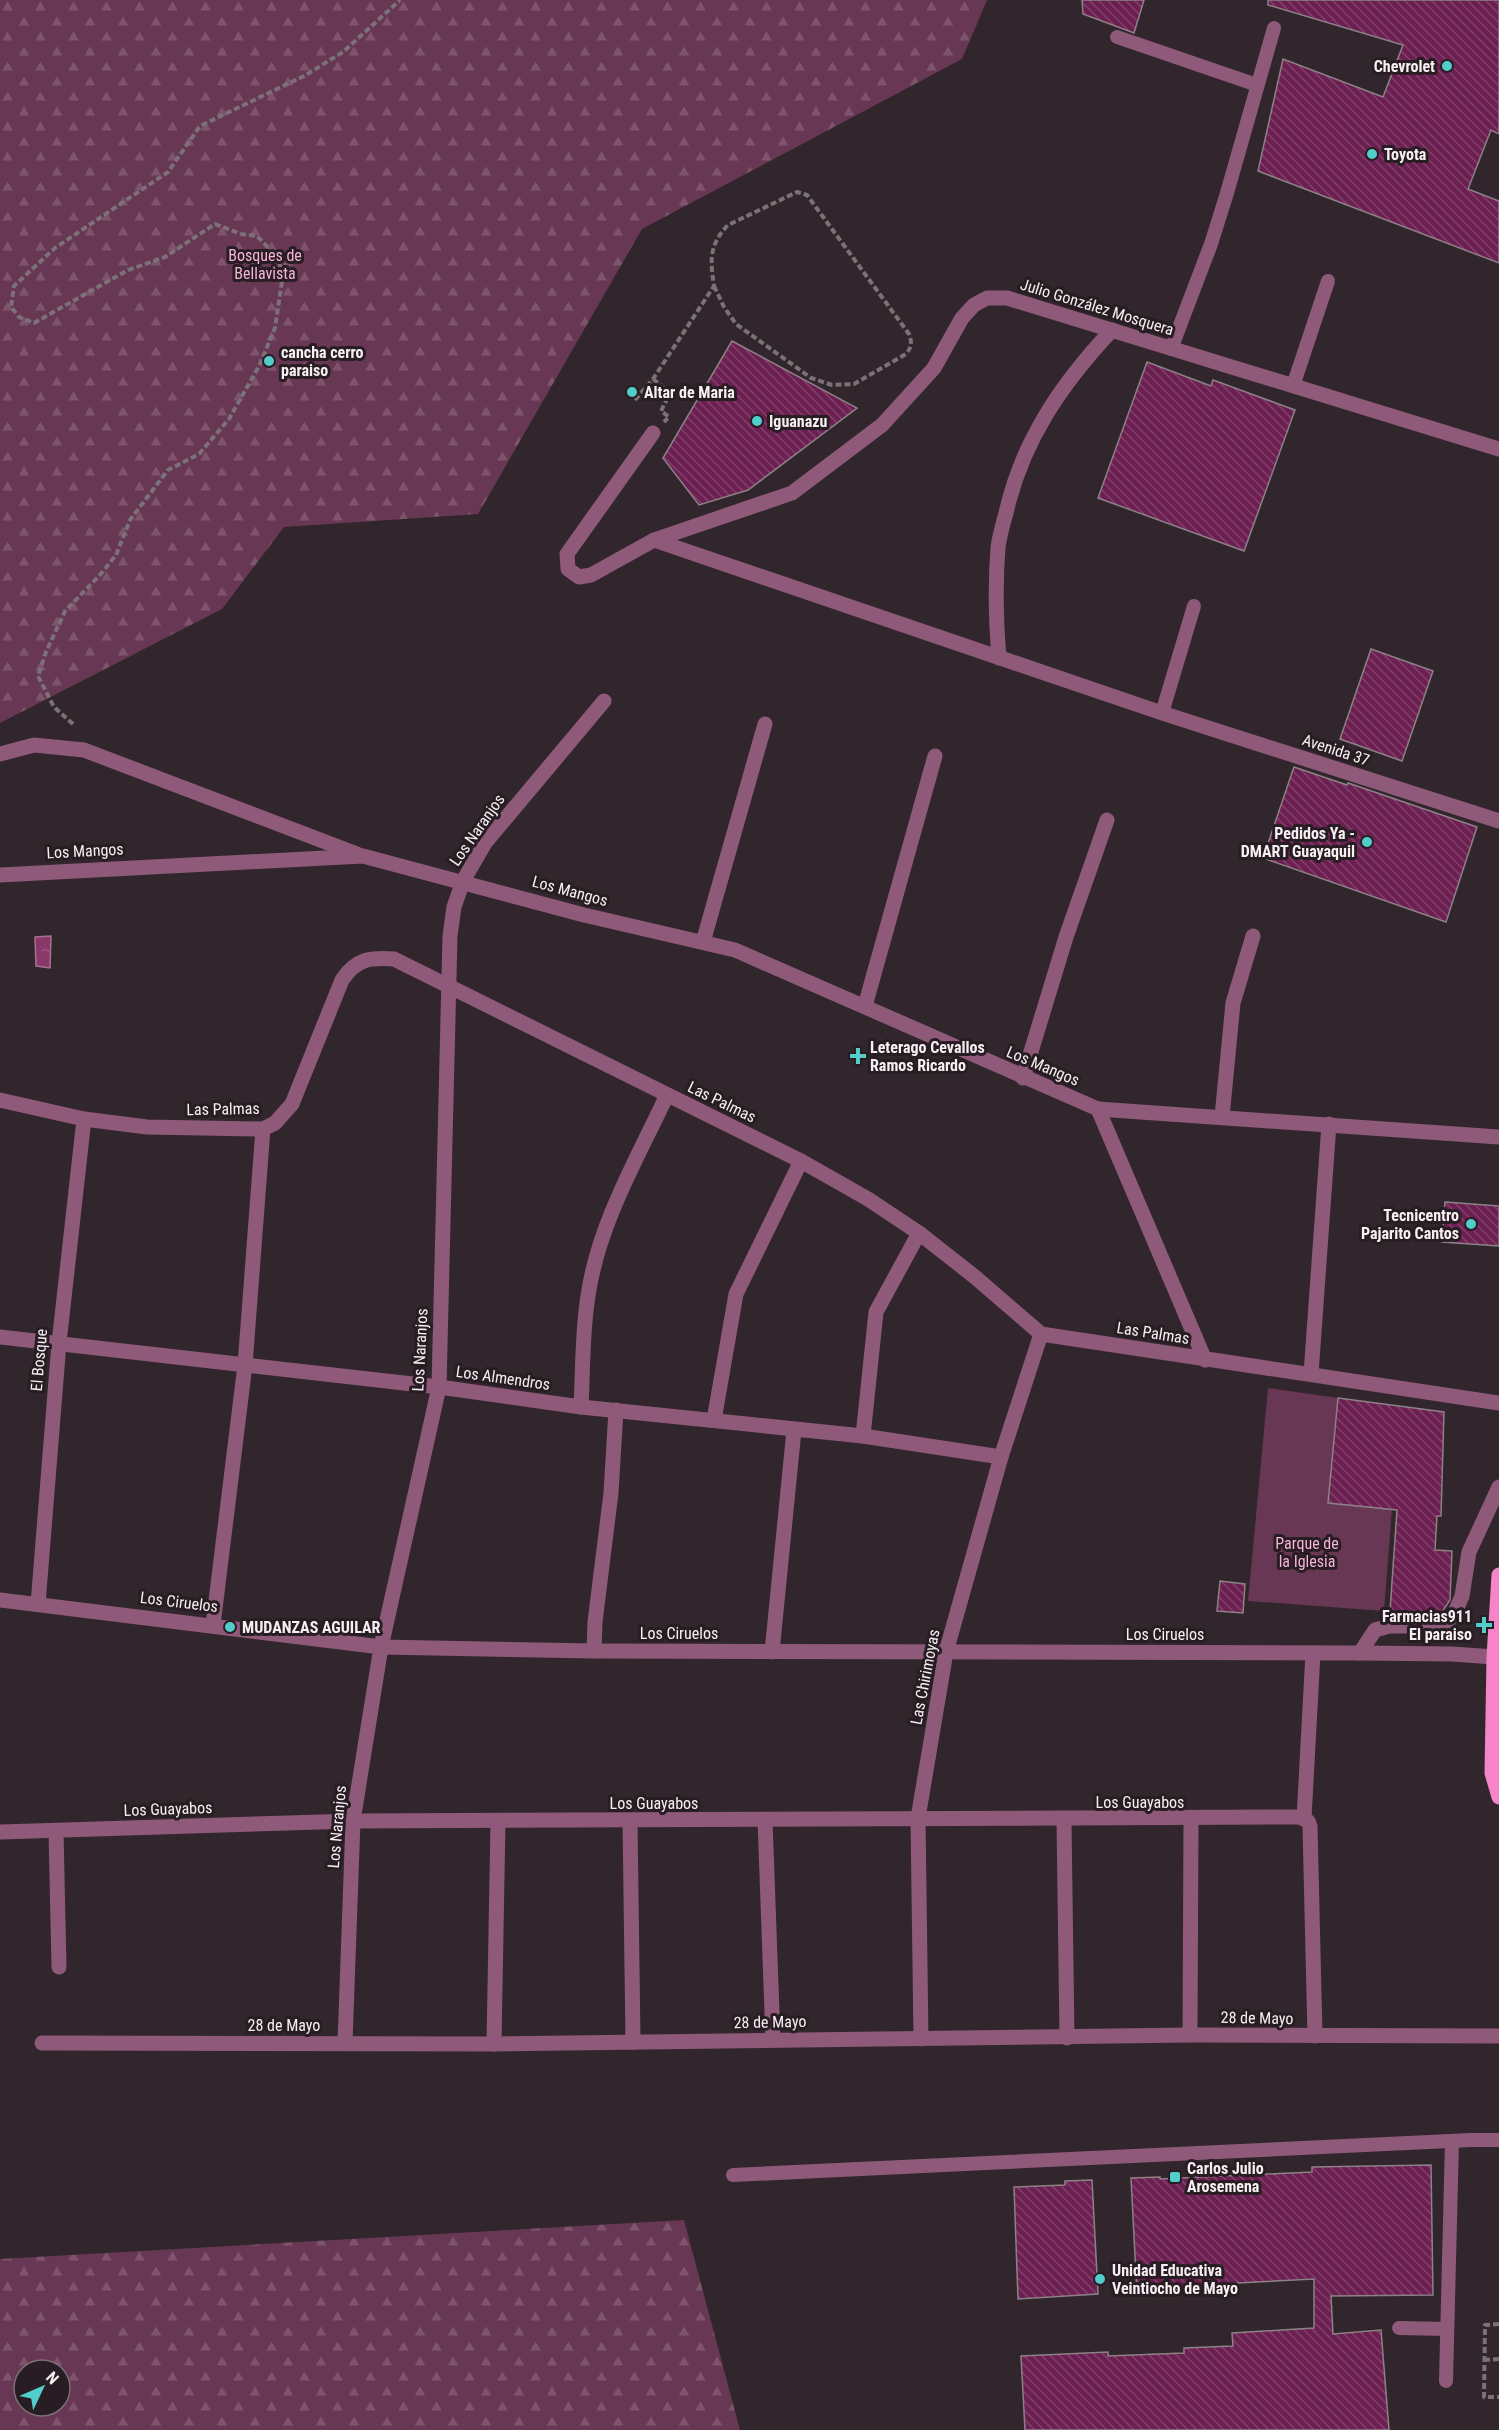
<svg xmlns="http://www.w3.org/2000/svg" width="1499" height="2430" font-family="'Roboto Condensed',sans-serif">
<defs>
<pattern id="forest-firs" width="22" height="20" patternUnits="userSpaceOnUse" patternTransform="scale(1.5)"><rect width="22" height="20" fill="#683754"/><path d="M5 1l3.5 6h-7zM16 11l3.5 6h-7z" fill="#7e546d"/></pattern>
<pattern id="water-ripples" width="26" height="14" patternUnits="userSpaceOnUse" patternTransform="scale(1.5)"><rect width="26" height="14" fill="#88396a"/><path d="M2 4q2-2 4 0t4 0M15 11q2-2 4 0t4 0" fill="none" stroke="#9a5680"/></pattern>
<pattern id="building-back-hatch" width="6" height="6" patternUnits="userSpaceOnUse" patternTransform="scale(1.5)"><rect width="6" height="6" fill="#6c1f51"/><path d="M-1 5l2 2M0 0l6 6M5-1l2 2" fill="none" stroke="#82406a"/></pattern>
</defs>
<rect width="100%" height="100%" fill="#31262c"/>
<path fill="#683754" d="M1268,1388L1338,1398L1328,1503L1392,1509L1384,1611L1248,1601Z"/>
<g fill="url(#forest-firs)" fill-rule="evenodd">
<path d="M0,0H987L962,59L642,229L478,514L284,527L222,609L0,723Z"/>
<path d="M684,2220L740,2430H0V2259ZM24,2370H60V2406H24Z"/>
</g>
<path fill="url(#water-ripples)" stroke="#a97093" stroke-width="1.5" d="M51,936L50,968L36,966L35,937Z"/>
<g fill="url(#building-back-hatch)" stroke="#8e8088" stroke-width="1.5">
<path d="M1082,0H1144L1134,33L1083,14Z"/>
<path d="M1268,0H1499V134L1491,130L1468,189L1499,201V263L1258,171L1283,59L1383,97L1403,45L1268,5Z"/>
<path d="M732,341L857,408L748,490L699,505L663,458Z"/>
<path d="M1147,362L1211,386L1213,380L1295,410L1244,551L1098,498Z"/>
<path d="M1371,649L1433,671L1402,761L1340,739Z"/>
<path d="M1294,767L1347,785L1348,783L1477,827L1446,922L1263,858Z"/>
<path d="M1445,1202L1499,1206V1246L1442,1242Z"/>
<path d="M1338,1398L1444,1412L1441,1516H1437L1435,1550L1452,1551L1450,1600L1442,1612L1390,1611L1397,1510L1328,1503Z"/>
<path d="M1220,1581L1245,1584L1243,1613L1217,1611Z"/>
<path d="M1431,2165L1433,2295L1331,2296L1333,2334L1381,2330L1389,2430H1025L1021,2356L1108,2352V2356L1184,2353V2348L1233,2346L1232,2333L1314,2328V2279L1218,2284V2287L1167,2290V2293L1137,2294L1131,2178L1160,2177V2179L1312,2172V2167Z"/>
<path d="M1092,2180L1098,2294L1018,2299L1014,2187L1065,2185V2181Z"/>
</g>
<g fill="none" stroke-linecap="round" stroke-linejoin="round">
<g stroke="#7b7176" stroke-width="4" stroke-dasharray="6 3" stroke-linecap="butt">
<path d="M653,379L670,393L661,411L669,417L664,422"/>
<path d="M635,400L653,379L714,286C710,260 709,245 728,225L797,192L807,195L909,334C912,342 912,347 906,354L854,384L832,385L811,378L736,324L724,307L714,286"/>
<path d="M73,724L54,707L38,676L46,652L65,611L100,575L116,555L130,520L168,470L199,454L229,419L259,366L275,328L282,281L279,259L257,236L241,234L215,224L165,257L128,270L34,323L19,317L11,307L14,286L55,248L168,172L200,126L304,76L343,52L400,0"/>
<path d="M1499,2324L1485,2325L1484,2397H1499"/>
<path d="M1484,2360L1499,2359"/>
</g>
<g stroke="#8f5979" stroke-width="14">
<path d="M1117,37L1257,85"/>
<path d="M1171,349L1211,244L1227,193L1274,28"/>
<path d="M1293,386L1328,281"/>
<path d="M1162,713L1194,606"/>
<path d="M733,2175L1471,2140H1499"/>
<path d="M1399,2328L1447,2329"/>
<path d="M1446,2381L1452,2141"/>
</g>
<g stroke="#8f5979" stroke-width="15">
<path d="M653,433L567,554L568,569L579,577L591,575L654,540L792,493L882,425L934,368L962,318L974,305L987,298H1007L1499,449"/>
<path d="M654,540L1162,713L1499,821"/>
<path d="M999,658C996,622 995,585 998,548C999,537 1003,524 1006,513C1022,441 1062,383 1112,330"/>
<path d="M0,754L34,745L84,750L357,854"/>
<path d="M0,875L363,856L584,915L735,950L1098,1109L1205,1360"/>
<path d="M703,942L765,724"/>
<path d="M865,1006L935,756"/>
<path d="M1023,1078L1066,937L1107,820"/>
<path d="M0,1100L84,1119L147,1127L263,1129L275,1123L292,1104L342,980C356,959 370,957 394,959L801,1161L868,1199L919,1233L975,1277L1041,1334L1499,1403"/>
<path d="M1098,1109L1499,1137"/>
<path d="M1222,1117L1233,1003L1253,936"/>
<path d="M0,1337L439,1387L581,1407L863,1436L1001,1457"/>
<path d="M1311,1374L1329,1124"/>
<path d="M581,1407C583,1370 582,1332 588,1296C598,1225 637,1159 667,1095"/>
<path d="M714,1420L736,1294L801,1161"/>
<path d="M863,1436L876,1312L919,1233"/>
<path d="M0,1600L381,1647L594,1651L1360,1653L1452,1654L1494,1657"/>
<path d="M38,1604L59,1343L84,1119"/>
<path d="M213,1625L245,1365L263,1129"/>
<path d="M594,1651L595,1622L611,1493L616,1410"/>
<path d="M772,1652L794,1430"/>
<path d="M1360,1653L1375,1630L1389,1626H1434L1447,1621L1454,1615L1462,1596L1469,1552L1499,1487"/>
<path d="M1304,1818L1313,1653"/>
<path d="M765,1820L773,2040"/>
<path d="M1064,1820L1067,2038"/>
<path d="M630,1821L633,2042"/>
<path d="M56,1831L59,1967"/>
<path d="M0,1832L353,1821L1299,1817L1308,1821L1310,1826L1315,2036"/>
<path d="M1190,2035L1191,1819"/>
<path d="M921,2039L918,1818L946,1652L1001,1457L1041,1334"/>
<path d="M42,2043L494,2044L1190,2035L1499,2036"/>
<path d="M345,2043L353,1821L381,1647L439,1387L450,936L454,907L463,881L485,843L604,701"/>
<path d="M494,2044L498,1821"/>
</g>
<path stroke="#f585c8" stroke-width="15" d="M1499,1575L1494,1657L1492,1773L1499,1797"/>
</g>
<g fill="#52cdcc" stroke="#271d22" stroke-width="2">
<circle cx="1447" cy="66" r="6"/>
<circle cx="1372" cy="154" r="6"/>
<circle cx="269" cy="361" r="6"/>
<circle cx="632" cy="392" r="6"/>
<circle cx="757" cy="421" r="6"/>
<circle cx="1367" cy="842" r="6"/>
<path d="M855 1047h6v6h6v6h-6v6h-6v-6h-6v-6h6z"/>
<circle cx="1471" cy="1224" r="6"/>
<path d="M1481 1616h6v6h6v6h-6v6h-6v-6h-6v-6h6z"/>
<circle cx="230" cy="1627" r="6"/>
<rect x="1169" y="2171" width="12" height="12" rx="3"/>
<circle cx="1100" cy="2279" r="6"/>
</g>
<g text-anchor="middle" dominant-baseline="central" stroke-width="6" stroke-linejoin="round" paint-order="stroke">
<g font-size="16" font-weight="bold" fill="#f7eff3" stroke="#271d22" text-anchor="start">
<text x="1435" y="66" text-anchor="end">Chevrolet</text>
<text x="1384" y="154">Toyota</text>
<text x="281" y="352">cancha cerro<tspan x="281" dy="18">paraiso</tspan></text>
<text x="644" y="392">Altar de Maria</text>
<text x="769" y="421">Iguanazu</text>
<text x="1355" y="833" text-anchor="end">Pedidos Ya -<tspan x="1355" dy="18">DMART Guayaquil</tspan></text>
<text x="870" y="1047">Leterago Cevallos<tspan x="870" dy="18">Ramos Ricardo</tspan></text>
<text x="1459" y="1215" text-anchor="end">Tecnicentro<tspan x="1459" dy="18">Pajarito Cantos</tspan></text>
<text x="1472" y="1616" text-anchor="end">Farmacias911<tspan x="1472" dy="18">El paraiso</tspan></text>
<text x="242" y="1627">MUDANZAS AGUILAR</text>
<text x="1187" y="2168">Carlos Julio<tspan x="1187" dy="18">Arosemena</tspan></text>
<text x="1112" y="2270">Unidad Educativa<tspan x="1112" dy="18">Veintiocho de Mayo</tspan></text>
</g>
<g font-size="16" fill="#f7b3d9" stroke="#271d22">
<text x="265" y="255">Bosques de<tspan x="265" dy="18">Bellavista</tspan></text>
<text x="1307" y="1543">Parque de<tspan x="1307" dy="18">la Iglesia</tspan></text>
</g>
<g font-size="16" fill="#f7eff3" stroke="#271d22">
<text transform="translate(1097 307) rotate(17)">Julio González Mosquera</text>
<text transform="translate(1336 750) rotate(18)">Avenida 37</text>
<text transform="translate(477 830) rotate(-55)">Los Naranjos</text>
<text transform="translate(85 851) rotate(-3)">Los Mangos</text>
<text transform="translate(570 891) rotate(15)">Los Mangos</text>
<text transform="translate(1043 1066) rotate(23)">Los Mangos</text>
<text transform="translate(722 1102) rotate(26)">Las Palmas</text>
<text transform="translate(223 1109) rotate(-1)">Las Palmas</text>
<text transform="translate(1153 1333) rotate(9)">Las Palmas</text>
<text transform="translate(420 1350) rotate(-87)">Los Naranjos</text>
<text transform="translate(39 1360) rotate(-85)">El Bosque</text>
<text transform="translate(503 1378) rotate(8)">Los Almendros</text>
<text transform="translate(179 1602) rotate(7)">Los Ciruelos</text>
<text x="679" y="1633">Los Ciruelos</text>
<text x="1165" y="1634">Los Ciruelos</text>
<text transform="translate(925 1677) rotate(-79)">Las Chirimoyas</text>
<text x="1140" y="1802">Los Guayabos</text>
<text x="654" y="1803">Los Guayabos</text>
<text transform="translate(168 1809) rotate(-2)">Los Guayabos</text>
<text transform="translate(337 1827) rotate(-85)">Los Naranjos</text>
<text transform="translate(1257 2018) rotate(1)">28 de Mayo</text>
<text transform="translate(770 2022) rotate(-1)">28 de Mayo</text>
<text x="284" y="2025">28 de Mayo</text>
</g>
</g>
<g transform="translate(42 2388) rotate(46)"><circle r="28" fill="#271d22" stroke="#7a7176" stroke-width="1.5"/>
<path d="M0-4.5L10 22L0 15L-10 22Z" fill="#52cdcc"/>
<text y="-9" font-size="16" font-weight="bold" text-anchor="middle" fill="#f7eff3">N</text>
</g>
</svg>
